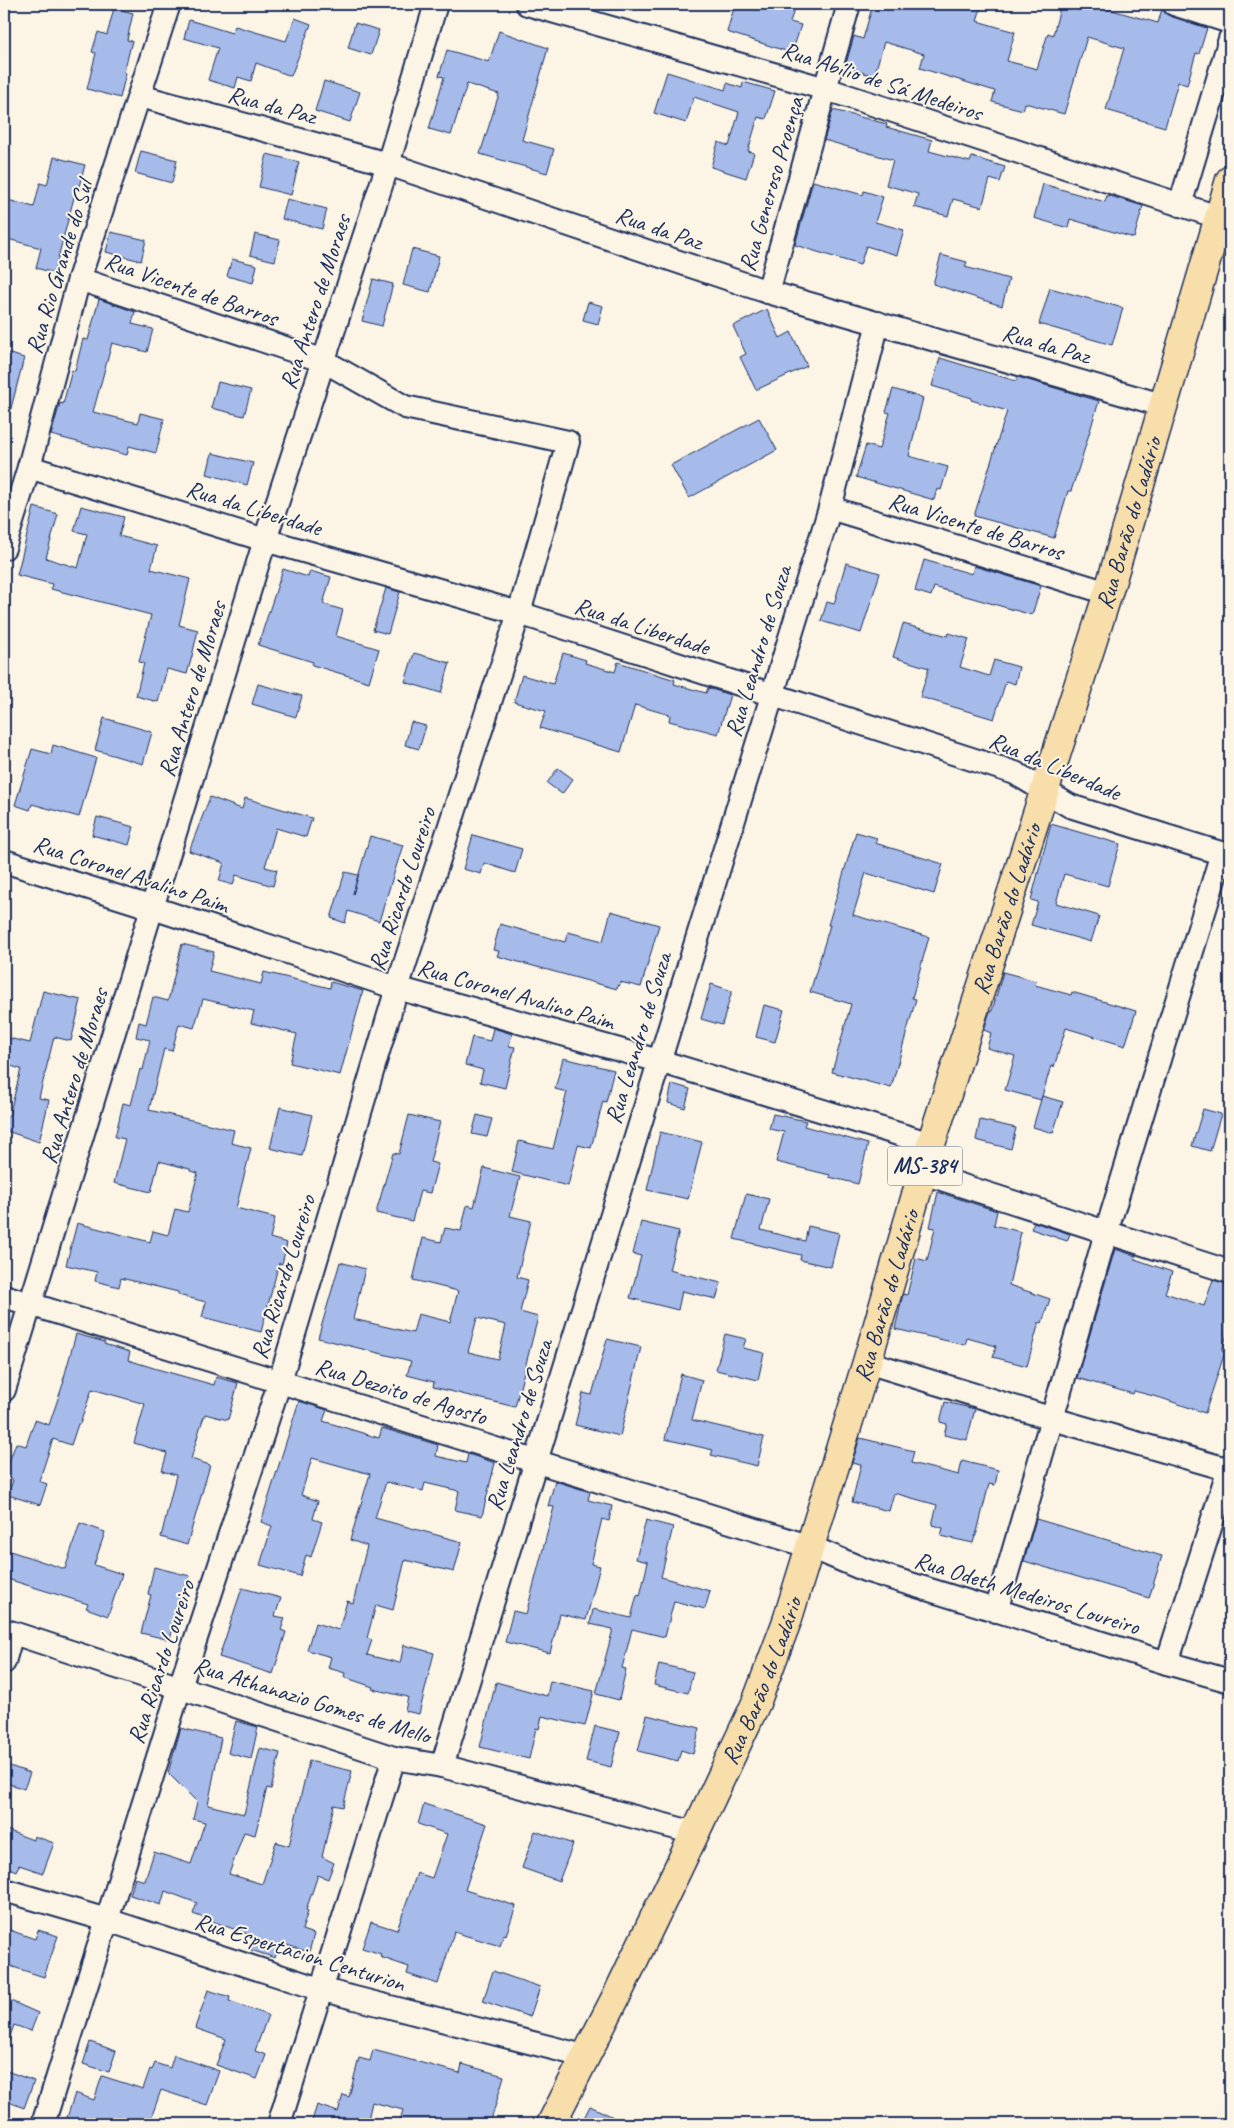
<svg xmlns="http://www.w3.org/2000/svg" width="1234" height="2128" font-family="Caveat,sans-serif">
<rect width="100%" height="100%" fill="#fcf5e5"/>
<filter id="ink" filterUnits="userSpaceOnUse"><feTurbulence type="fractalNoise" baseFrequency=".02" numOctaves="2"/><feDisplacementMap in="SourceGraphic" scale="10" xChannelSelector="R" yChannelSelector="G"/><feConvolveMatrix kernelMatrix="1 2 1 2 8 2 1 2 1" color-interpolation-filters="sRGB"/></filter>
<g filter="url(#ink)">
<g fill="#a7bbea" stroke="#1b2f5e" fill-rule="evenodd">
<path d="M735,4H796L790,22L801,25L792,53L727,32Z"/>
<path d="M873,4H982L977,21L1015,32L1007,61L1037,69L1048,33L1053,35L1061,4H1090L1158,23L1162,9L1170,16L1207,28L1199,54L1196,53L1187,85L1178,82L1165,127L1106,110L1124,48L1087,37L1064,114L1025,103L1023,110L992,102L995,91L920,68L924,54L884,42L874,76L845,67L854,36L863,39Z"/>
<path d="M114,8L133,13L127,40L132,41L124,72L126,73L120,98L87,89L96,53L92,52L98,32L107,35Z"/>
<path d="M295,18L311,24L291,76L256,63L251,81L238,77L235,88L208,80L218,48L184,38L189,20L232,33L235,26L286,41Z"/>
<path d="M355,23L379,30L371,55L348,48Z"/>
<path d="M499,31L548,48L522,140L554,149L547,173L480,154L499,94L467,84L451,135L429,129L444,77L439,76L447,50L489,62Z"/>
<path d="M667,72L725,90L727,83L742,88L743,82L775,91L766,119L758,117L748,151L754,153L746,178L711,167L718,142L729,146L739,112L694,97L686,123L654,113Z"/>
<path d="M324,81L360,92L350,122L315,111Z"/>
<path d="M833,110L887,124L886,127L932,140L929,151L970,162L972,157L1005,167L1000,182L990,179L982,207L953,199L948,216L914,207L918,194L886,185L893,160L824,140Z"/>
<path d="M141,151L177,160L172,183L135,173Z"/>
<path d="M267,154L299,162L291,195L259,187Z"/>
<path d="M54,157L85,165L78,190H76L54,273L36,268L41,248L4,238V199L34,207L40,183L47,185Z"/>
<path d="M813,181L863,195L864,191L883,197L875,222L904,230L897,255L866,246L860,265L795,245Z"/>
<path d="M1043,184L1105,202L1107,195L1143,206L1134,238L1070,219L1068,228L1034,218Z"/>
<path d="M287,199L327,209L322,229L282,219Z"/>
<path d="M111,232L146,240L141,261L106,252Z"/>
<path d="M255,234L280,240L275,261L250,255Z"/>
<path d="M412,249L439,256L430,292L403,285Z"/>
<path d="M941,255L967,262L965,267L1009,279L1002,306L933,284Z"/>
<path d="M232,259L257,265L253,283L227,276Z"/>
<path d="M373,279L393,284L382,326L362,321Z"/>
<path d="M1050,288L1123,308L1112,345L1039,324Z"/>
<path d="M99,299L135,312L132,324L153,329L147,352L112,343L93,412L138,423L140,413L164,419L156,453L129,446L127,455L51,435L60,403L63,404L72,370L75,371L83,339L88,340Z"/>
<path d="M588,302L603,306L598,324L583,320Z"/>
<path d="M767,309L780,338L791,332L807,366L756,390L740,357L746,354L733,326Z"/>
<path d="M4,352L24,358L9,416L4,415Z"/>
<path d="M940,358L1016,381L1018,377L1099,401L1079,467L1071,491H1068L1054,538L974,516L1007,411L971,400L972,398L932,386Z"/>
<path d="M218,382L251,390L244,416L211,408Z"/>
<path d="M893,389L923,398L909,456L948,467L941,490L937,489L934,500L856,477L866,445L879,449L890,413L886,412Z"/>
<path d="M759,418L777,450L689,498L671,465Z"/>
<path d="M212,453L253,463L247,485L207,474Z"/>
<path d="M81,506L124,517L119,536L157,546L151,569L190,579L179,625L198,630L192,656L187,674L167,669L158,702L136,696L144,663L139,662L151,615L51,589L52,584L17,575L34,507L58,514L46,558L78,568L87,534L74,531Z"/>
<path d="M924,560L972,574L974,566L1041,586L1032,615L934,587L931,596L915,591Z"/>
<path d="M846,563L880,573L861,633L821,621L827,602L834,604Z"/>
<path d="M283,569L308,577L310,571L331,577L323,604L343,610L336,636L379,649L369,682L312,665L313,662L258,645Z"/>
<path d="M386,588L400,592L388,634L373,630Z"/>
<path d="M903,624L948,636L949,633L969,639L960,667L989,676L994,660L1019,667L1015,684L1006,681L994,719L920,697L929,668L893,657Z"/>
<path d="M414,653L450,663L441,693L405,682Z"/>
<path d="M563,653L586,660L585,663L615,672L618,662L675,680L674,684L706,693L708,688L730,695L718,734L669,721L670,715L635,705L621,752L540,728L546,711L514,702L522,675L553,684Z"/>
<path d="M258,684L302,696L296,717L252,704Z"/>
<path d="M104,718L152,732L143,764L95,750Z"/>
<path d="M411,722L426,726L419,749L405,745Z"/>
<path d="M53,745L96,758L79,817L32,804L30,810L15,805L32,749L51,754Z"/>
<path d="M558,768L573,779L562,794L547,783Z"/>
<path d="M210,797L242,809L245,798L312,818L306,837L276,828L265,867L277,870L273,886L236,875L233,885L219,881L224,863L189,851Z"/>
<path d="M97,817L134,827L129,845L92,835Z"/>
<path d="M1051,824L1120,844L1108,886L1064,874L1056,903L1099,916L1091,942L1031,925L1038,902L1031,900Z"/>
<path d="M856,832L877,838L875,843L943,864L934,894L866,873L853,915L929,937L912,998L916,999L891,1088L832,1072L851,1004L810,992L830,925H828Z"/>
<path d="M473,835L522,849L515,873L484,863L481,874L463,869Z"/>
<path d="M370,836L403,845L379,921L348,911L345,923L331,918L345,872L358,875L353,894Z"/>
<path d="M611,911L659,925L641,987L620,982L617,989L497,956L499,951L493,950L500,924L565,942L568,932L603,941Z"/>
<path d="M182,944L214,952L209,971L261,984L264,972L330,988L331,982L363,991L340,1075L290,1063L297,1034L251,1023L254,1011L203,999L194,1028L179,1024L172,1051L164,1049L149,1110L234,1130L231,1143L251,1148L236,1208L275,1218L270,1238L287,1243L282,1264L279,1263L261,1332L202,1317L206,1302L178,1295V1292L121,1278L119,1287L95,1281L97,1272L66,1265L77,1223L150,1242L153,1231L168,1235L175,1209L188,1212L198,1173L190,1171V1169L159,1161L151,1192L114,1183L125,1139L115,1137L123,1103L131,1105L140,1069L143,1070L150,1040L136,1037L139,1022L146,1024L153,997L168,1001Z"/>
<path d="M1003,972L1036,981L1035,985L1071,995L1072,992L1136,1011L1125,1046L1066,1028L1054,1067L1051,1066L1041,1100L1005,1090L1015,1056L987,1048L991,1033L984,1030L990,1011H992Z"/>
<path d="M711,984L732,991L722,1025L701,1019Z"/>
<path d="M43,991L81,1000L71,1041L54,1037L39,1098L49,1100L39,1142L4,1130V1114L9,1116L21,1069L4,1064V1037L30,1043Z"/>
<path d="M764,1005L784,1010L775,1042L756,1037Z"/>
<path d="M493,1028L512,1034L509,1046L515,1047L505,1088L480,1082L483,1070L465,1065L472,1037L490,1041Z"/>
<path d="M563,1058L614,1070L606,1102L603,1101L591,1148L578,1145L568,1186L512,1172L519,1141L553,1149L567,1092L555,1089Z"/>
<path d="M672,1084L690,1089L685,1108L668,1103Z"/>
<path d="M1042,1096L1063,1102L1053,1133L1033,1127Z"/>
<path d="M280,1107L312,1115L302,1156L270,1148Z"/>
<path d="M1203,1109L1221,1114L1210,1151L1192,1146Z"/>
<path d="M773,1114L806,1121L804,1126L868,1144L858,1184L829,1177L830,1175L776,1162L784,1132L769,1129Z"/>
<path d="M409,1115L440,1122L430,1162L438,1164L430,1193L420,1191L412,1221L376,1213L393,1153L399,1154Z"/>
<path d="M477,1115L492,1119L487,1137L472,1134Z"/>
<path d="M980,1120L1016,1128L1011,1149L976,1140Z"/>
<path d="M660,1132L702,1142L688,1199L647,1190Z"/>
<path d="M484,1168L520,1177L510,1216L531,1221L517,1277L528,1280L520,1312L538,1317L515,1407L433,1387L434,1382L407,1375L411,1361L318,1338L340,1262L365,1269L353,1319L413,1333L418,1314L450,1322L458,1291L413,1280L423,1238L441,1242L445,1228L461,1231L467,1205L474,1207ZM477,1318L506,1325L498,1359L468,1352Z"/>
<path d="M938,1192L997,1211L994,1225L1021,1232L1009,1285L1050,1299L1042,1323L1039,1322L1027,1366L993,1357L996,1346L967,1338L965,1345L895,1329L903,1294L907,1295L916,1258L927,1261L935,1228L930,1227Z"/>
<path d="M746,1194L769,1199L761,1230L805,1241L808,1226L839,1233L831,1267L800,1260L801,1255L734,1239Z"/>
<path d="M641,1222L679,1231L669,1270L721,1283L716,1299L682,1291L678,1310L630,1298L641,1256L633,1254Z"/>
<path d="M1034,1222L1070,1234L1067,1241L1031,1229Z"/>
<path d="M1115,1249L1136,1256L1135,1259L1172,1272L1165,1293L1204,1306L1213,1280L1230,1285V1325L1222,1351L1225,1352L1205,1413L1161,1398L1134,1391L1133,1394L1077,1378Z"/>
<path d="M76,1334L105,1342L104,1344L130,1352L128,1360L157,1369L214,1385L216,1377L238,1383L228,1420L205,1414L200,1428L191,1459L210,1465L187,1545L161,1537L176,1475L162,1471L167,1453L134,1443L145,1404L92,1389L80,1424H78L71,1445L53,1439L39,1481L47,1484L40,1505L8,1495L13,1480L4,1475L16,1443L26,1446L35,1420L49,1425L64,1381H63Z"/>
<path d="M725,1334L746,1339L743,1348L764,1353L758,1380L716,1370Z"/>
<path d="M607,1339L641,1347L620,1436L575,1425L583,1393L592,1395Z"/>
<path d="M681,1374L702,1380L692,1420L764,1437L757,1466L711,1455L713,1450L665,1439Z"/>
<path d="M299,1401L327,1410L323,1421L379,1438L382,1428L438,1445L436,1456L466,1463L468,1454L495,1463L482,1516L455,1510L459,1491L425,1483L423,1491L386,1482L375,1518L462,1542L454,1572L405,1560L393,1610L376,1605L367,1638L372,1640L367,1655L400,1663L404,1645L434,1653L419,1714L405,1711L408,1697L372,1689L373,1687L344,1677L345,1673L328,1668L331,1657L307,1650L315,1623L339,1630L347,1601L353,1603L367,1546L350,1540L370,1474L312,1458L301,1495L318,1501L313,1519L322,1522L311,1557L306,1555L300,1576L260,1565L272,1526L261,1522Z"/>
<path d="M945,1402L975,1409L967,1440L944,1435L947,1424L940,1422Z"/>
<path d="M860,1438L914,1451L911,1463L959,1475L962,1461L998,1470L995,1485L989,1484L976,1536H975L973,1543L941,1536L943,1528L932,1525L937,1505L894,1493L889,1511L852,1502L861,1465L852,1463Z"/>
<path d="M555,1481L590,1492L588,1500L612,1506L609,1521L602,1519L591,1564L600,1566L586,1620L560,1614L550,1653L505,1642L513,1611L526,1614L554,1507L548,1506Z"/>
<path d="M1036,1519L1162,1556L1149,1598L1024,1561Z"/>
<path d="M646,1520L673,1527L661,1577L710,1591L705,1609L674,1601L665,1637L632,1629L622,1668L626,1669L619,1700L596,1694L613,1629L590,1624L593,1609L631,1618L637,1595L640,1596L648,1562L636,1559Z"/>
<path d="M80,1523L105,1532L94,1565L122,1574L108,1616L86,1608L88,1604L4,1578V1549L65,1569Z"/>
<path d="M154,1567L190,1576L183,1603L179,1602L170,1640L141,1633L151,1595L148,1594Z"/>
<path d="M242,1588L281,1598L275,1616L285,1618L281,1630L286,1632L273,1674L219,1657Z"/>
<path d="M659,1664L693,1672L688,1693L654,1685Z"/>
<path d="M550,1681L594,1691L585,1726L542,1716L539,1729L536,1728L529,1759L480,1747L496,1682L547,1696Z"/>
<path d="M647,1715L700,1728L693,1754L681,1750L678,1761L638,1751Z"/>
<path d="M236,1721L258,1727L251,1759L228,1753Z"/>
<path d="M595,1726L620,1732L611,1767L586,1761Z"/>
<path d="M181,1728L221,1738L208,1805L244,1814L260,1748L280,1753L271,1789L267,1788L255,1835L244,1832L229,1874L262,1884L276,1842L289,1846L309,1761L352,1771L343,1807L334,1805L322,1857L334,1863L328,1879L318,1875L306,1910L308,1911L302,1930L314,1934L309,1952L280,1943L275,1958L251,1950L255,1937L193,1914L197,1903L165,1891L161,1905L130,1895L135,1878L145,1881L154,1852L191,1864L205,1822L193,1819L197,1802L168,1773Z"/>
<path d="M4,1764L30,1773L24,1789L4,1782Z"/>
<path d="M424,1804L487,1824L465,1890L516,1906L506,1935L504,1934L500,1946L454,1932L438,1984L407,1974L409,1967L380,1957L381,1954L362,1948L371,1922L397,1930L417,1873L432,1878L447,1834L418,1824Z"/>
<path d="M4,1829L33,1840L34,1836L54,1843L43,1873L19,1865L16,1871L4,1866Z"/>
<path d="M535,1831L573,1844L559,1881L522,1868Z"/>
<path d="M4,1928L35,1939L38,1930L58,1936L44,1977L4,1964Z"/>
<path d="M493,1971L540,1987L530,2017L483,2001Z"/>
<path d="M208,1990L230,1997L229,2001L268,2015L255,2051L266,2055L257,2079L216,2065L226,2039L195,2028Z"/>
<path d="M4,1998L38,2013L31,2031L14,2025L7,2045H4Z"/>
<path d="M90,2042L116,2051L109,2072L83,2064Z"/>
<path d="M373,2050L460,2073L462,2064L504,2076L490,2124H399L403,2110L372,2102L367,2124H311L317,2105L338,2112L343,2095L349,2097L359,2058L370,2061Z"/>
<path d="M174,2055L219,2071L207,2105L161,2090L149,2124H65L75,2093L94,2100L102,2076L143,2089L150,2069L152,2070L155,2063L170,2068Z"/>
<path d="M4,2070L34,2081L24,2108L4,2100Z"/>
<path d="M590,2106L628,2124H581Z"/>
</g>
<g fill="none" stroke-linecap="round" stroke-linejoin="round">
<defs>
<g id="minor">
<path d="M527,4L826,89L1218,217"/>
<path d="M1174,4L1230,22"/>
<path d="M140,96L388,164L768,292L1162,405"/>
<path d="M1180,205L1230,39"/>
<path d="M768,292L849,4"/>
<path d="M29,467L265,540L519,613L1015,773L1070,806L1230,856"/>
<path d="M830,508L1108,593"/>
<path d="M4,548L29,467L79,279L169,4"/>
<path d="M4,861L153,908L397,988L659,1061L931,1144"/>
<path d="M923,1173L1230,1272"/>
<path d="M4,1296L811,1547L865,1570L1167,1663L1230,1681"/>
<path d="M867,1362L1053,1419L1230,1470"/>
<path d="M4,1390L265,540L388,164L436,4"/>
<path d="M996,1611L1106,1233L1222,853"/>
<path d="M4,1630L394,1758L442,1766L695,1833"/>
<path d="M4,1662L12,1633"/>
<path d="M1167,1663L1230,1465"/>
<path d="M442,1766L830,508L878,323"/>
<path d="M4,1890L107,1920L323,1990L584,2056"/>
<path d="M43,2124L180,1687L280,1381L397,988L519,613L568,442L405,407L324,361L79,279"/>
<path d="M279,2124L394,1758"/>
</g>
<g id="primary">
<path id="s1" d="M551,2124L619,1991L695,1833L756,1703L787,1621L867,1362L931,1144L1108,593L1230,180"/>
</g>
</defs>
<use href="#minor" stroke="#1b2f5e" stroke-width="26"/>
<use href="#primary" stroke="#1b2f5e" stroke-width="31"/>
<use href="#minor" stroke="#fcf5e5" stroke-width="22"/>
<use href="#primary" stroke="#f8deab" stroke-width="28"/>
</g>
</g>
<g text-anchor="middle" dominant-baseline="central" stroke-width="4" stroke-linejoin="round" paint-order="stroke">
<rect fill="#fcf5e5" stroke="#5e6a86" stroke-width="1" x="887.5" y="1146.5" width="75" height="39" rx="4"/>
<g font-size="22" font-weight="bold" fill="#1b2f5e">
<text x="925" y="1166">MS-384</text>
</g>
<g font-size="24" fill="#1b2f5e" stroke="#fcf5e5">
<text transform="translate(882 81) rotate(18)">Rua Abílio de Sá Medeiros</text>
<text transform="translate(272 105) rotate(15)">Rua da Paz</text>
<text transform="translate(771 184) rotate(-74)">Rua Generoso Proença</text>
<text transform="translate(659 228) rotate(19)">Rua da Paz</text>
<text transform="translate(59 267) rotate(-73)">Rua Rio Grande do Sul</text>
<text transform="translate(191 289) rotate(19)">Rua Vicente de Barros</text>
<text transform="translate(315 302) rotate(-72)">Rua Antero de Moraes</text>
<text transform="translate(1046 344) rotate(16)">Rua da Paz</text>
<text transform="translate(254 508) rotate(17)">Rua da Liberdade</text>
<text stroke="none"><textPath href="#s1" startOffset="1706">Rua Barão do Ladário</textPath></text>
<text transform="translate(976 526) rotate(17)">Rua Vicente de Barros</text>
<text transform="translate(642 626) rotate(18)">Rua da Liberdade</text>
<text transform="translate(758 651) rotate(-73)">Rua Leandro de Souza</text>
<text transform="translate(192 689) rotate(-73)">Rua Antero de Moraes</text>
<text transform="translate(1055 766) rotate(23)">Rua da Liberdade</text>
<text transform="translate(131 874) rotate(18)">Rua Coronel Avalino Paim</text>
<text transform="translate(402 889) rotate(-72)">Rua Ricardo Loureiro</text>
<text stroke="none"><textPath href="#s1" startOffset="1301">Rua Barão do Ladário</textPath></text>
<text transform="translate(516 994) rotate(16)">Rua Coronel Avalino Paim</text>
<text transform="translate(638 1038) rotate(-73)">Rua Leandro de Souza</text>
<text transform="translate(74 1076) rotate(-73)">Rua Antero de Moraes</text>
<text transform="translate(283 1277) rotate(-73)">Rua Ricardo Loureiro</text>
<text stroke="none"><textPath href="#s1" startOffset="896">Rua Barão do Ladário</textPath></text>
<text transform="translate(401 1391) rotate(17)">Rua Dezoito de Agosto</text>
<text transform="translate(519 1425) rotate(-73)">Rua Leandro de Souza</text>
<text transform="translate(1027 1593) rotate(17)">Rua Odeth Medeiros Loureiro</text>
<text transform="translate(161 1662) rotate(-72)">Rua Ricardo Loureiro</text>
<text stroke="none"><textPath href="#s1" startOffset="491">Rua Barão do Ladário</textPath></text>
<text transform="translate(312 1700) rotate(17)">Rua Athanazio Gomes de Mello</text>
<text transform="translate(300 1952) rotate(17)">Rua Espertacion Centurion</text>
</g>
</g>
<rect width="1234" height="2128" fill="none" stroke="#fcf5e5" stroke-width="20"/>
<rect x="10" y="10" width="1214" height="2108" fill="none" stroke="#1b2f5e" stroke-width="2" filter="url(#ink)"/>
</svg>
